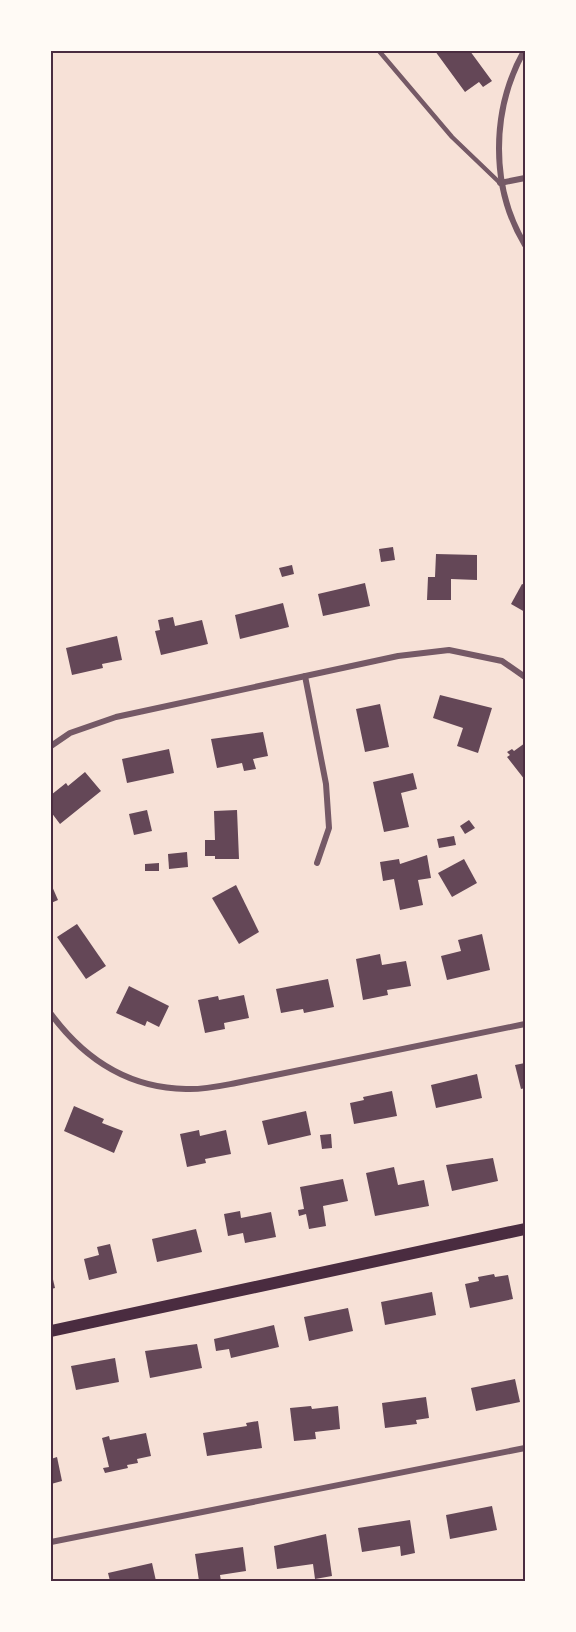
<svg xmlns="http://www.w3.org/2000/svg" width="576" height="1632" font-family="Commissioner,sans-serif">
<rect width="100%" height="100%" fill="#f7e1d7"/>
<g fill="#644757">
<path d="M435,51H470L492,81L483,87L479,82L465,92Z"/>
<path d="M393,547L395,560L381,562L379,549Z"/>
<path d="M436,554L477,555V580L451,579V600H427L428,577H435Z"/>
<path d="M292,565L294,574L282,577L279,568Z"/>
<path d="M365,583L370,606L323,616L318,594Z"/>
<path d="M522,584L525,585V612L511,604Z"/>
<path d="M283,603L289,627L240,639L235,615Z"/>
<path d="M173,617L175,626L202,620L208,644L161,655L155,631L160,630L158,620Z"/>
<path d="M117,636L122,660L102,664L103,668L72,675L66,648Z"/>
<path d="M440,695L492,708L478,753L457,746L463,728L433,718Z"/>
<path d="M380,704L389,747L365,752L356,709Z"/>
<path d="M263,732L268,756L253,759L256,769L244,771L242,763L217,768L211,739Z"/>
<path d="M525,743V780L507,757L510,755L507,752L512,749L514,751Z"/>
<path d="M169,749L174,773L127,783L122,759Z"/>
<path d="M85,772L101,791L60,824L51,812V795L66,783L68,786Z"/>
<path d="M413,773L417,789L401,793L409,827L384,832L373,782Z"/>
<path d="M147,810L152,831L134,835L129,814Z"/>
<path d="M237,810L239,859H215V856H205V840H215L214,811Z"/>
<path d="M469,820L475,828L465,834L460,826Z"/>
<path d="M454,836L456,845L439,848L437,839Z"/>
<path d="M187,852L188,867L169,869L168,854Z"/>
<path d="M427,855L431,878L418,880L423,905L400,910L394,879L383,881L380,862L399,859L400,864Z"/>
<path d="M464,859L477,883L452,897L438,873Z"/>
<path d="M159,863V871H145V864Z"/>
<path d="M51,884L58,900L51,903Z"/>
<path d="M236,885L259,932L239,944L212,898Z"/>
<path d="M77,924L106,966L86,979L57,937Z"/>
<path d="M482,934L490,970L447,980L441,956L461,951L458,940Z"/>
<path d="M380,954L382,965L406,961L411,986L387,990L388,995L363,1000L356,959Z"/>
<path d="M328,979L334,1007L304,1013L303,1009L281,1013L276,989Z"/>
<path d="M129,986L169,1006L159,1027L147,1021L145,1026L116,1013Z"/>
<path d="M244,995L249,1018L224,1023L225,1029L205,1033L198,1000L218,996L219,1000Z"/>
<path d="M525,1063V1088L521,1089L515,1065Z"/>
<path d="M477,1074L482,1098L436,1108L431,1085Z"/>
<path d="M392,1091L397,1116L354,1124L350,1103L364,1100L363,1097Z"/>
<path d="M74,1106L104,1119L102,1123L123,1131L114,1153L64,1131Z"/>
<path d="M306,1111L311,1135L268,1145L262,1121Z"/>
<path d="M199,1130L200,1136L226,1130L231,1154L205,1159L206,1163L187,1167L180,1134Z"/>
<path d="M331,1134L332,1148L322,1149L320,1135Z"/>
<path d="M493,1158L498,1181L452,1191L446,1165Z"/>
<path d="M394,1167L398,1185L424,1180L429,1206L375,1216L366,1173Z"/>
<path d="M343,1179L348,1201L323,1206L326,1226L309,1229L306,1214L299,1216L298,1210L304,1209L300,1187Z"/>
<path d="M240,1211L241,1218L271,1212L276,1237L245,1243L243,1233L228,1236L224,1214Z"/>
<path d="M196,1229L202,1252L157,1262L152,1239Z"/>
<path d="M110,1244L117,1273L89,1280L84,1259L99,1255L97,1247Z"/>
<path d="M51,1271L55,1288L51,1289Z"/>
<path d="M494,1274L495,1277L508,1275L513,1299L470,1308L465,1284L479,1281L478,1277Z"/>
<path d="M432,1292L436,1315L385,1325L381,1302Z"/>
<path d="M348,1308L353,1331L309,1341L304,1317Z"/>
<path d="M274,1325L279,1347L231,1358L229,1349L216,1351L214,1339Z"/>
<path d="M197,1344L202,1368L150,1378L145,1351Z"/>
<path d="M115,1358L119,1382L76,1390L71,1366Z"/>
<path d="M515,1379L520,1402L476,1411L471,1388Z"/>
<path d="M426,1397L429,1418L416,1420L417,1424L385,1428L382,1403Z"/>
<path d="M311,1406L312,1409L338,1406L340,1429L315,1432L316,1439L294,1441L290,1408Z"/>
<path d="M258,1421L262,1448L207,1456L203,1433L247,1426L246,1423Z"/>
<path d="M146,1433L151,1456L137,1459L138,1463L127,1465L128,1468L105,1473L103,1468L109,1467L102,1438L109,1436L110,1440Z"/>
<path d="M57,1457L62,1481L51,1484V1459Z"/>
<path d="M492,1506L497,1530L450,1539L446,1515Z"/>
<path d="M410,1520L415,1553L401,1556L400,1546L362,1552L358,1528Z"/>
<path d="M326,1534L332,1576L315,1579L313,1564L277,1569L274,1546Z"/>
<path d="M243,1547L246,1571L220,1575L221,1581H199L195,1554Z"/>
<path d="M152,1563L156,1581H110L108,1573Z"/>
</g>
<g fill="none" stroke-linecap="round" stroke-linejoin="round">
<path stroke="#755966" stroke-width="4.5" d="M379,51L452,137L500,183"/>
<g stroke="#755966" stroke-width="6">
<path d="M524,51C491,110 490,187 525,245"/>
<path d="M500,183L525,178"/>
<path d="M305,676L326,784L329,828L317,863"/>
<path d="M51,746L70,733L116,717L398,656L449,650L502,661L525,677"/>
<path d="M51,1014C85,1060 128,1088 186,1089C202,1090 220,1086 236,1083L525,1024"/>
<path d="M51,1542L525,1448"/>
</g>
<path stroke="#4a2c40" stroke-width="12" d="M51,1331L525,1229"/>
</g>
<rect width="576" height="1632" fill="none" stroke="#fffaf5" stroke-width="105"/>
<rect x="52" y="52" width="472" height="1528" fill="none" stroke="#4a2c40" stroke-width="2"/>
</svg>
